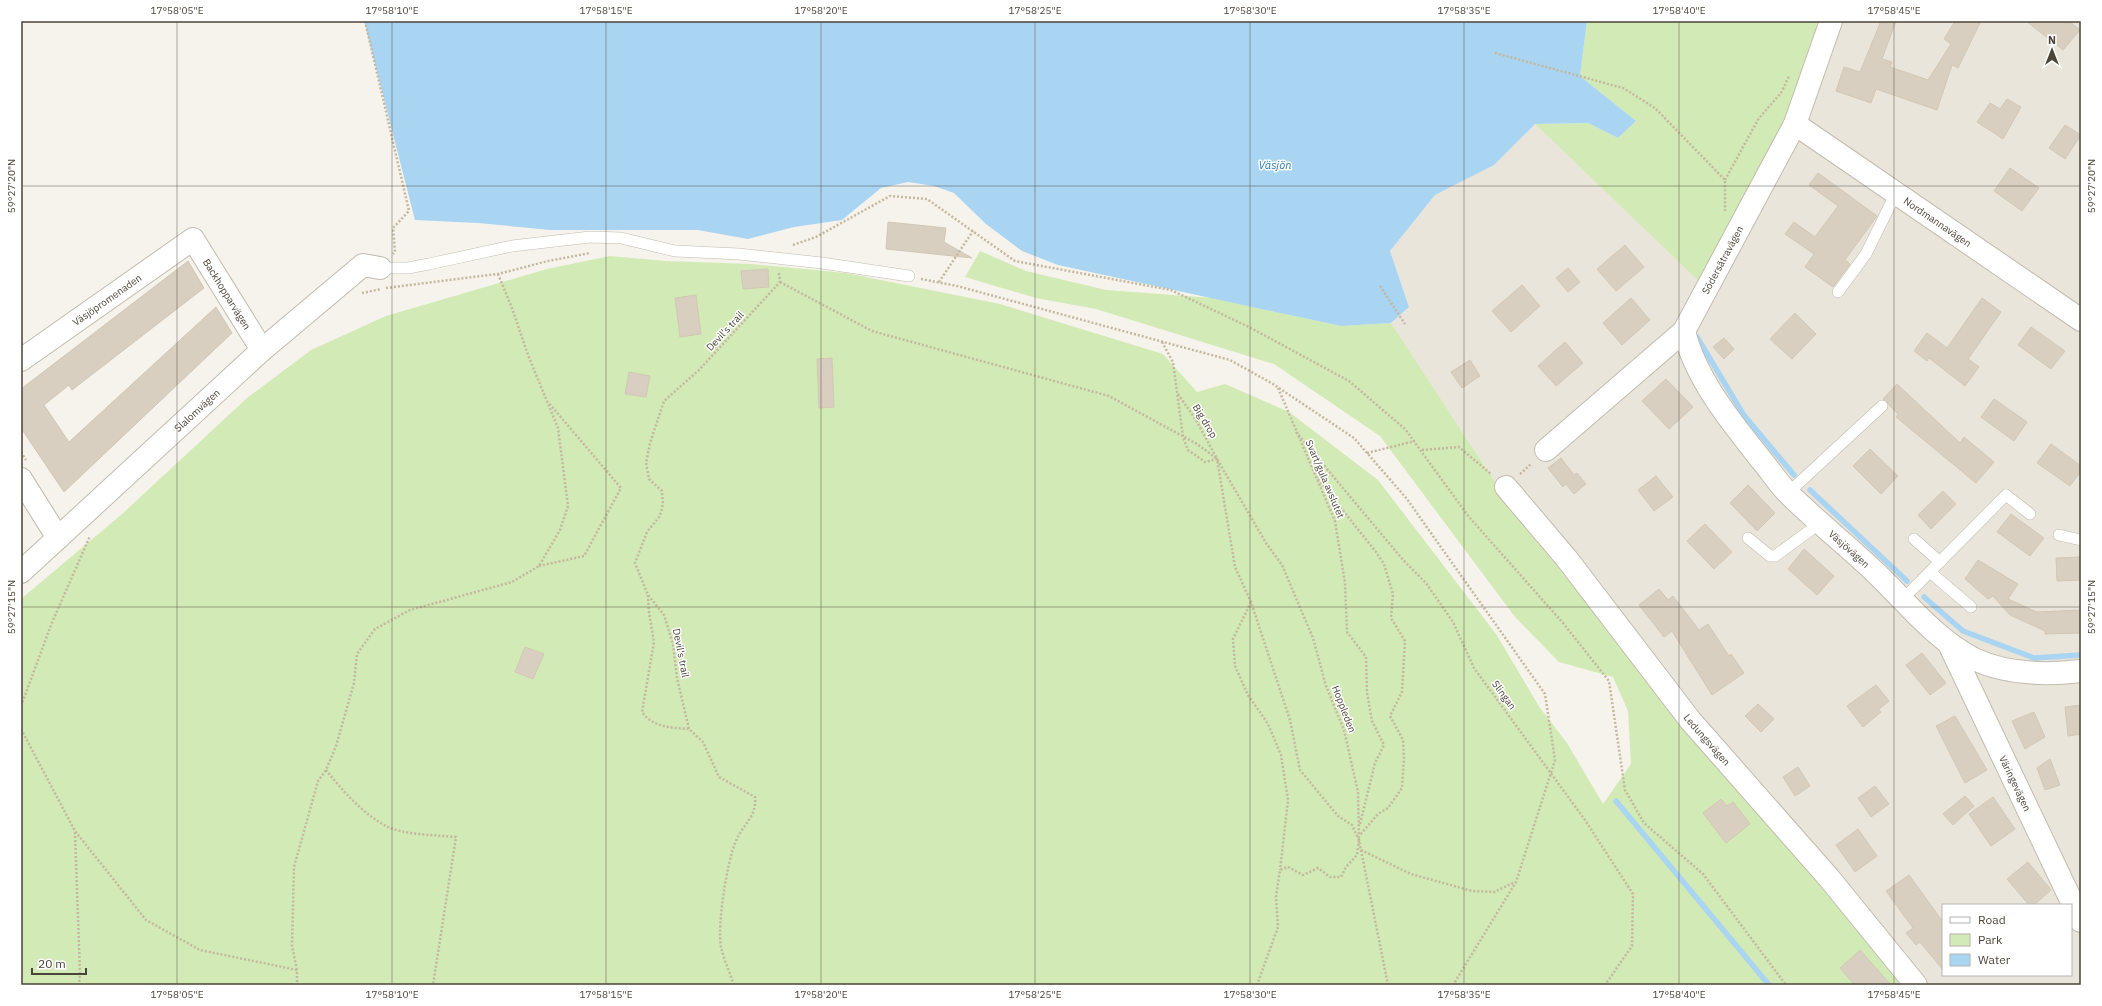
<svg xmlns="http://www.w3.org/2000/svg" width="2102" height="1006" font-family="'IBM Plex Sans',sans-serif">
<rect width="100%" height="100%" fill="#f6f3ec"/>
<path fill="#eae5da" fill-rule="evenodd" d="M1822,21H2081V985H1894L1899,980L1524,526L1391,323L1409,307L1390,251L1435,195L1494,165L1535,124L1701,282L1785,118ZM1943,905H2071V975H1943Z"/>
<g fill="#d2eab5">
<path d="M1587,21H1822L1785,118L1701,283L1535,124L1588,123L1618,138L1636,121L1580,76Z"/>
<path d="M980,251L1026,271L1106,290L1213,298L1341,326L1391,323L1524,526L1899,981L1894,985H21V599L122,514L247,398L311,350L386,316L547,269L610,256L665,261L751,264L846,273L1000,304L1163,354L1197,392L1225,384L1289,412L1378,480L1496,634L1540,708L1567,743L1603,804L1631,764L1628,711L1613,677L1559,662L1515,617L1380,436L1274,364L1096,309L1036,298L965,277Z"/>
</g>
<path fill="#a9d4f2" d="M364,21H1587L1580,76L1636,121L1618,138L1588,123L1535,124L1494,165L1435,195L1390,251L1409,307L1391,323L1341,326L1058,265L1022,251L986,224L954,193L934,186L908,182L881,188L842,220L794,227L748,239L698,230H550L478,223L415,220Z"/>
<g fill="none" stroke-linecap="round" stroke-linejoin="round">
<g stroke="#a9d4f2" stroke-width="5.5">
<path d="M1697,337L1743,414L1794,475"/>
<path d="M1810,490L1907,581"/>
<path d="M1924,597L1963,631L2034,658L2081,655"/>
<path d="M1616,801L1769,985"/>
</g>
</g>
<g fill="#d8cfc1" stroke="#d3c7b4">
<path d="M1881,21H1896L1882,59L1892,62L1890,67L1928,80L1951,44L1944,39L1955,21H1981L1958,68L1952,65L1937,110L1876,89L1871,103L1836,91L1844,67L1860,72Z"/>
<path d="M2026,21H2069L2080,30L2063,50Z"/>
<path d="M2007,99L2021,107L2003,139L1977,122L1990,103L2000,109Z"/>
<path d="M2065,125L2081,135L2065,159L2049,148Z"/>
<path d="M2010,168L2039,188L2022,211L1994,191Z"/>
<path d="M1818,173L1877,216L1845,260L1850,264L1833,287L1805,267L1814,254L1785,234L1794,222L1815,237L1838,206L1809,185Z"/>
<path d="M888,222L946,228L944,242L972,258L886,249Z"/>
<path d="M1625,245L1644,267L1616,291L1597,269Z"/>
<path d="M188,261L204,288L72,390L69,385L44,405L69,442L216,307L232,333L64,492L21,428V389Z"/>
<path d="M1568,268L1580,282L1568,292L1556,278Z"/>
<path d="M768,269L769,287L743,289L741,271Z"/>
<path d="M1522,285L1540,306L1511,332L1492,311Z"/>
<path d="M696,295L701,334L680,337L675,298Z"/>
<path d="M1631,298L1650,320L1622,345L1603,323Z"/>
<path d="M1982,298L2001,312L1968,359L1979,367L1965,386L1929,358L1927,361L1914,351L1927,333L1947,348Z"/>
<path d="M1795,313L1816,334L1792,359L1770,339Z"/>
<path d="M2031,327L2065,351L2051,369L2018,345Z"/>
<path d="M1724,338L1734,349L1724,359L1713,347Z"/>
<path d="M1565,342L1583,363L1556,386L1538,366Z"/>
<path d="M832,358L834,407L819,408L817,359Z"/>
<path d="M1470,360L1480,376L1462,388L1451,372Z"/>
<path d="M629,372L650,376L646,397L625,394Z"/>
<path d="M1666,379L1693,407L1669,429L1642,401Z"/>
<path d="M1897,384L1960,443L1964,437L1994,462L1976,483L1896,417L1898,414L1883,399Z"/>
<path d="M1994,399L2027,422L2014,441L1981,417Z"/>
<path d="M2051,444L2081,466V471L2070,486L2037,463Z"/>
<path d="M1870,449L1898,476L1881,494L1853,466Z"/>
<path d="M1561,458L1574,475L1577,473L1586,484L1574,494L1566,484L1563,487L1548,468Z"/>
<path d="M1656,476L1673,497L1654,511L1638,490Z"/>
<path d="M1748,485L1775,513L1757,531L1730,503Z"/>
<path d="M1943,491L1956,504L1931,529L1918,515Z"/>
<path d="M2011,514L2044,538L2030,556L1997,532Z"/>
<path d="M1705,524L1732,552L1714,569L1687,541Z"/>
<path d="M1804,549L1834,576L1817,595L1788,569Z"/>
<path d="M2081,557V580L2057,581L2056,558Z"/>
<path d="M1978,560L2018,584L2008,599L2037,612L2081,610V633L2045,634V631L2010,615L1993,596L1988,599L1965,579Z"/>
<path d="M1659,589L1668,600L1673,596L1699,630L1708,624L1729,656L1731,654L1744,673L1712,695L1672,631L1664,637L1639,605Z"/>
<path d="M525,647L544,654L533,679L515,672Z"/>
<path d="M1922,653L1946,683L1930,695L1906,665Z"/>
<path d="M1876,685L1889,701L1878,710L1881,712L1863,727L1847,706Z"/>
<path d="M1758,704L1774,719L1761,732L1745,716Z"/>
<path d="M2081,705V734L2068,736L2065,707Z"/>
<path d="M2034,712L2045,737L2025,749L2012,721Z"/>
<path d="M1955,716L1987,770L1965,783L1936,726Z"/>
<path d="M2050,759L2060,785L2045,790L2037,768Z"/>
<path d="M1798,767L1810,786L1795,796L1783,777Z"/>
<path d="M1875,786L1889,804L1871,817L1858,798Z"/>
<path d="M1965,796L1974,806L1953,825L1943,814Z"/>
<path d="M1993,797L2015,829L1991,846L1969,814Z"/>
<path d="M1721,799L1727,806L1733,802L1750,824L1726,843L1703,813Z"/>
<path d="M1858,829L1877,856L1855,872L1836,845Z"/>
<path d="M2028,862L2051,890L2034,905H2029L2007,879Z"/>
<path d="M1909,875L1943,922V970L1920,942L1916,945L1906,933L1913,928L1886,891Z"/>
<path d="M1860,950L1891,985H1855L1840,968Z"/>
</g>
<g fill="none" stroke-linecap="round" stroke-linejoin="round">
<defs>
<g id="service">
<path d="M380,268H408L429,264L512,246L590,237L621,238L675,251L739,254L822,263L909,276"/>
<path d="M1838,292L1866,254L1896,193"/>
<path d="M1788,493L1882,406"/>
<path d="M2059,535L2081,540"/>
<path d="M1748,538L1770,556H1775L1820,523"/>
<path d="M1914,539L1940,562"/>
<path d="M1930,572L1971,607"/>
<path d="M1903,599L2006,495L2030,514"/>
</g>
<g id="minor">
<path id="s1" d="M1795,124L2081,320"/>
<path id="s2" d="M1684,331C1696,380 1732,423 1763,462C1773,474 1782,489 1794,499C1821,525 1850,548 1877,574C1907,603 1936,640 1974,659C2006,674 2047,675 2081,671"/>
<path id="s3" d="M21,360L193,239L262,350"/>
<path id="s4" d="M1546,450L1684,331L1795,124L1831,21"/>
<path d="M21,479L58,538"/>
<path id="s5" d="M1506,487L1567,559L1690,720L1829,878L1916,985"/>
<path id="s6" d="M21,572L262,350L363,265L380,268"/>
<path id="s7" d="M1950,646L2081,921"/>
</g>
</defs>
<use href="#service" stroke="#c2bbae" stroke-width="12"/>
<use href="#minor" stroke="#c2bbae" stroke-width="24"/>
<g stroke="#c4b79f" stroke-width="2.5" stroke-dasharray="2 2" stroke-linecap="butt">
<path d="M365,21L409,211L393,228L395,252L393,254"/>
<path d="M1495,53L1623,88L1655,108L1725,180V211"/>
<path d="M1725,180L1759,118L1781,93L1789,76"/>
<path d="M793,245L816,237L890,196L927,199L1015,261L1171,290L1249,327L1349,381L1405,429L1469,517L1563,623L1609,681L1625,790L1644,823L1703,874L1786,985"/>
<path d="M779,273L780,282"/>
<path d="M921,279L957,286L1230,360L1273,384L1354,438L1407,499L1421,519L1545,694L1555,760L1516,882L1453,985"/>
<path d="M780,282L872,331L1109,396L1197,444L1217,459L1266,543L1282,565L1313,638L1326,686L1344,730L1358,792L1359,840L1357,855L1346,867L1341,877H1330L1318,868L1303,875L1288,867L1280,870L1276,897L1278,927L1257,985"/>
<path d="M939,282L973,231"/>
<path d="M1380,286L1405,324"/>
<path d="M386,288L498,274L548,261L590,253"/>
<path d="M362,293L381,289"/>
<path d="M1162,342L1173,362L1183,437L1188,450L1205,462L1217,459L1235,567L1251,602L1290,720L1300,770L1338,816L1352,825L1359,840L1388,985"/>
<path d="M1278,388L1335,521L1345,583L1347,632L1366,657L1367,693L1372,721L1384,745L1375,763L1360,824"/>
<path d="M1178,394L1196,420L1216,457"/>
<path d="M1296,432L1404,561L1426,583L1453,622L1474,668L1585,820L1633,894L1632,946L1605,985"/>
<path d="M1422,450L1459,447L1491,474"/>
<path d="M21,452L26,460"/>
<path d="M1367,453L1415,441"/>
<path d="M1520,474L1531,464"/>
<path d="M1318,479L1376,552L1384,564L1393,594L1391,618L1405,641L1402,692L1390,716L1403,740L1404,758L1402,788L1388,808L1378,814L1360,835"/>
<path d="M539,566L584,556L621,488L548,402"/>
<path d="M648,595L649,613L654,642L642,712C652,727 672,728 689,729"/>
<path d="M1251,602L1233,639L1235,666L1248,695L1268,724L1281,755L1288,800L1280,870"/>
<path d="M21,706L51,625L90,536"/>
<path d="M21,729L75,831L146,920L200,950L297,970V985"/>
<path d="M326,770C343,791 362,813 386,826C402,835 437,835 456,837L433,985"/>
<path d="M75,832L80,974L79,985"/>
<path d="M1361,850L1411,874L1472,891L1494,892L1515,882"/>
<path d="M297,970L292,946L294,867L318,781L326,770L336,746L354,683L357,654L375,629L410,610L512,582L539,566L560,530L568,506L558,428L528,355L512,308L498,274"/>
<path d="M734,985C730,973 724,960 721,947C717,925 727,861 736,841C743,824 757,817 755,797L719,777L703,742L689,729L677,678L673,644L664,615L648,595L635,563L647,532L660,516L663,504L662,491L649,479L646,463L650,443L664,401L699,370L780,282"/>
</g>
<use href="#service" stroke="#fff" stroke-width="11"/>
<use href="#minor" stroke="#fff" stroke-width="22"/>
</g>
<path fill="none" stroke="#4b4439" stroke-width="1" stroke-opacity="0.45" d="M177,21V985M392,21V985M606,21V985M821,21V985M1035,21V985M1250,21V985M1464,21V985M1679,21V985M1894,21V985M21,186H2081M21,607H2081"/>
<g text-anchor="middle" dominant-baseline="central" stroke-width="3" stroke-linejoin="round" paint-order="stroke">
<g font-size="10" fill="#4b4439" stroke="#fff">
<text stroke="none"><textPath href="#s1" startOffset="173">Nordmannavägen</textPath></text>
<text stroke="none"><textPath href="#s4" startOffset="263">Södersätravägen</textPath></text>
<text stroke="none"><textPath href="#s3" startOffset="275">Backhopparvägen</textPath></text>
<text stroke="none"><textPath href="#s3" startOffset="105">Väsjöpromenaden</textPath></text>
<text transform="translate(725 331) rotate(-47)">Devil's trail</text>
<text stroke="none"><textPath href="#s6" startOffset="239">Slalomvägen</textPath></text>
<text transform="translate(1205 421) rotate(59)">Big drop</text>
<text transform="translate(1325 479) rotate(67)">Svart/gula avslutet</text>
<text stroke="none"><textPath href="#s2" startOffset="277">Väsjövägen</textPath></text>
<text transform="translate(681 653) rotate(79)">Devil's trail</text>
<text transform="translate(1504 695) rotate(54)">Slingan</text>
<text transform="translate(1344 709) rotate(69)">Hoppleden</text>
<text stroke="none"><textPath href="#s5" startOffset="323">Ledungsvägen</textPath></text>
<text stroke="none"><textPath href="#s7" startOffset="152">Väringevägen</textPath></text>
</g>
<g font-size="11" font-style="italic" fill="#2e7ab2" stroke="#fff">
<text x="1275" y="165">Väsjön</text>
</g>
</g>
<rect width="2102" height="1006" fill="none" stroke="#ffffff" stroke-width="44"/>
<rect x="1942" y="904" width="130" height="72" fill="#ffffff" stroke="#b7b4b0"/>
<rect x="1950" y="917" width="20" height="6" fill="#ffffff" stroke="#b7b4b0"/>
<text x="1978" y="924" font-size="12" fill="#4b4439">Road</text>
<rect x="1950" y="934" width="20" height="12" fill="#d2eab5" stroke="#b7b4b0"/>
<text x="1978" y="944" font-size="12" fill="#4b4439">Park</text>
<rect x="1950" y="954" width="20" height="12" fill="#a9d4f2" stroke="#b7b4b0"/>
<text x="1978" y="964" font-size="12" fill="#4b4439">Water</text>
<g transform="translate(2052 50)" stroke="#ffffff" stroke-width="3" paint-order="stroke">
<path d="M0-3L7 15L0 10L-7 15Z" fill="#4b4439"/>
<text y="-6" font-size="11" font-weight="bold" text-anchor="middle" fill="#4b4439">N</text>
</g>
<path d="M32 968v6h54v-6" fill="none" stroke="#4b4439" stroke-width="2"/>
<text x="38" y="968" font-size="12" fill="#4b4439" stroke="#ffffff" stroke-width="3" paint-order="stroke">20 m</text>
<rect x="22" y="22" width="2058" height="962" fill="none" stroke="#4b4439" stroke-width="1.5"/>
<g font-size="10" text-anchor="middle" fill="#4b4439">
<text x="177" y="14">17°58'05"E</text>
<text x="392" y="14">17°58'10"E</text>
<text x="606" y="14">17°58'15"E</text>
<text x="821" y="14">17°58'20"E</text>
<text x="1035" y="14">17°58'25"E</text>
<text x="1250" y="14">17°58'30"E</text>
<text x="1464" y="14">17°58'35"E</text>
<text x="1679" y="14">17°58'40"E</text>
<text x="1894" y="14">17°58'45"E</text>
<text transform="translate(11 186) rotate(-90)" y="4">59°27'20"N</text>
<text transform="translate(2091 186) rotate(-90)" y="4">59°27'20"N</text>
<text transform="translate(11 607) rotate(-90)" y="4">59°27'15"N</text>
<text transform="translate(2091 607) rotate(-90)" y="4">59°27'15"N</text>
<text x="177" y="998">17°58'05"E</text>
<text x="392" y="998">17°58'10"E</text>
<text x="606" y="998">17°58'15"E</text>
<text x="821" y="998">17°58'20"E</text>
<text x="1035" y="998">17°58'25"E</text>
<text x="1250" y="998">17°58'30"E</text>
<text x="1464" y="998">17°58'35"E</text>
<text x="1679" y="998">17°58'40"E</text>
<text x="1894" y="998">17°58'45"E</text>
</g>
</svg>
